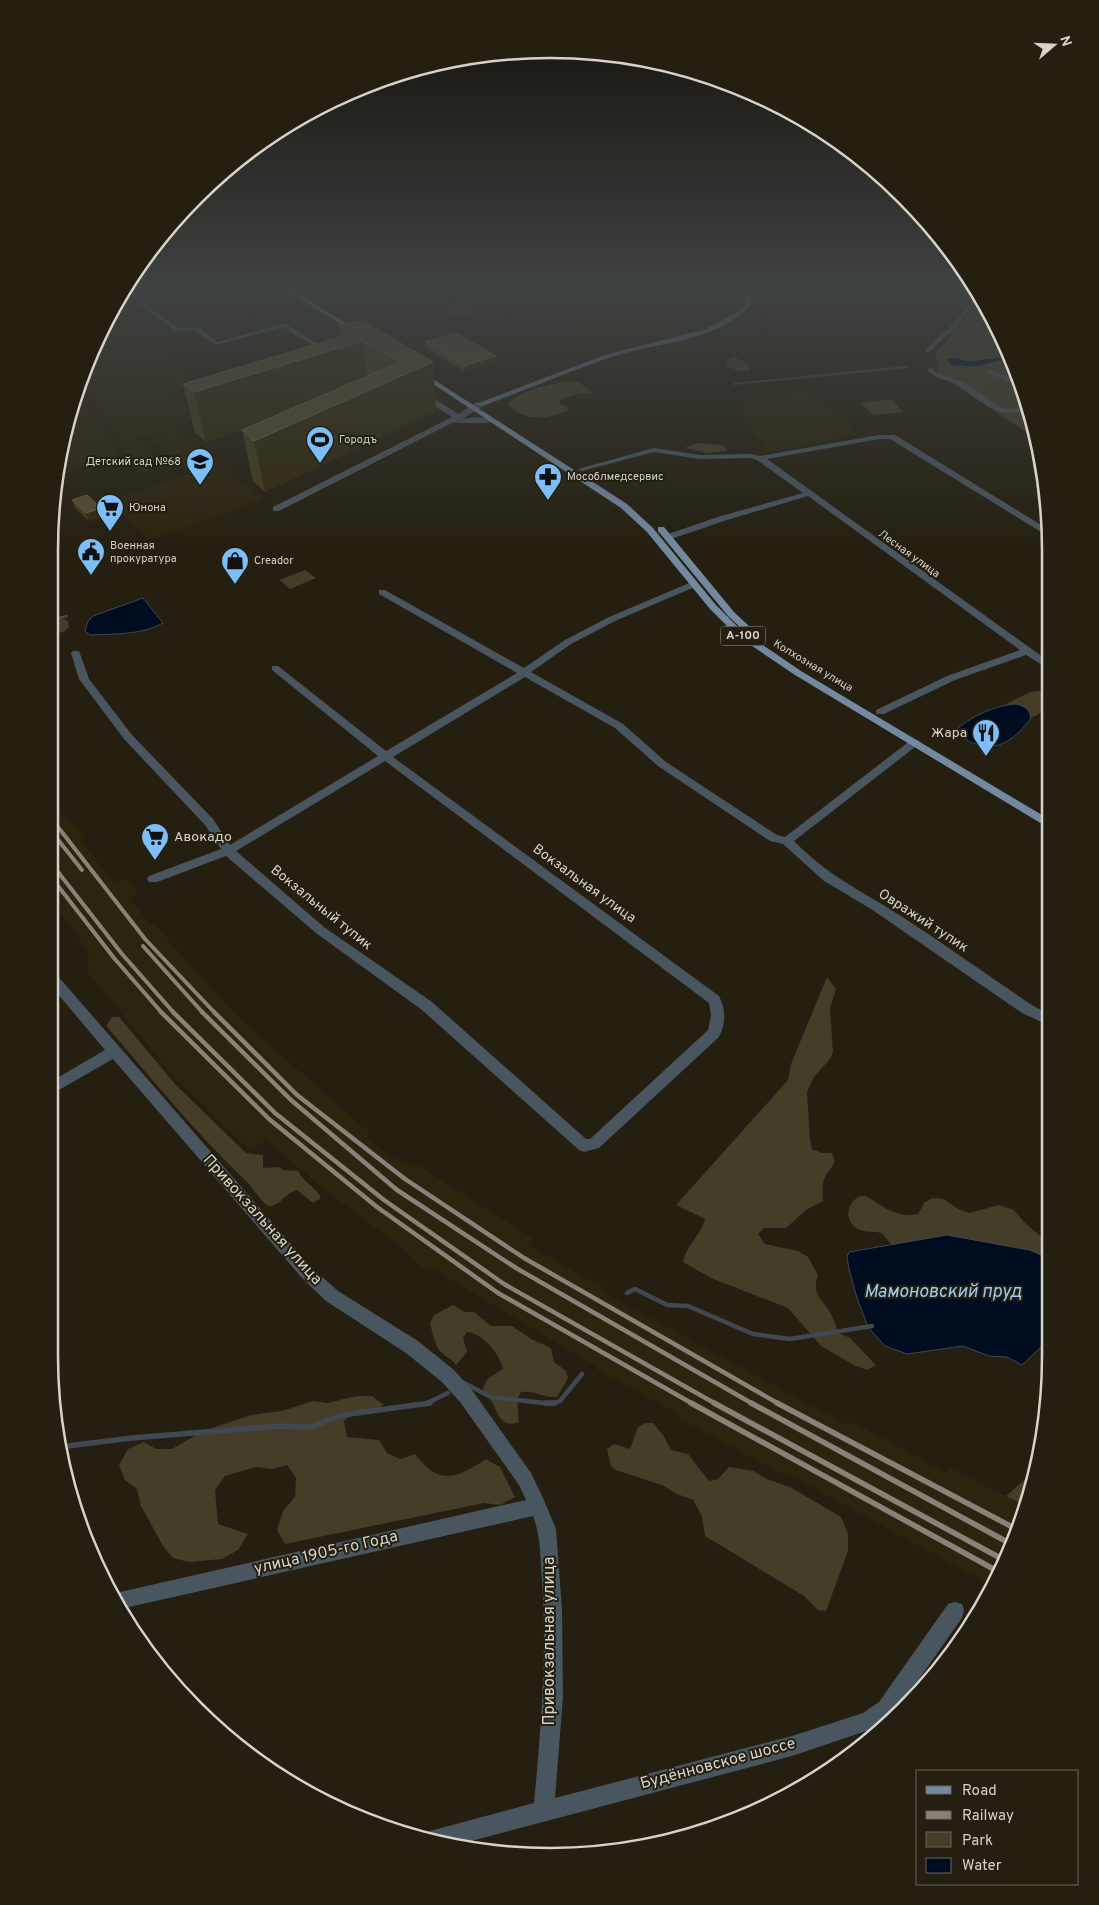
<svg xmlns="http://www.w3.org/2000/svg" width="1099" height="1905" font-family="Overpass,sans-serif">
<rect width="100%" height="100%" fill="#241f10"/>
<g fill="#2b240e">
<path d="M578,284H696L670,285L698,308L681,332L622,340L581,333L559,317L555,311L583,289Z"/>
<path d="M155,341L199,387L173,395L205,418L138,439L165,468L142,474L120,444V437L78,383L85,368L92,366L88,361L90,357Z"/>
<path d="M75,391L113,439L111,447L118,456L58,476Z"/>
<path d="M803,391L839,412L858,435L772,452L768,450L744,419V398Z"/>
<path d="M176,429L263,499L150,540L109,501L192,473L149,437Z"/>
<path d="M51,799L62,811L60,814L75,824L85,838L82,842L115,883L126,878L138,894L130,898L148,922L154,924L235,1014L369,1132L367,1138L392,1157L421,1167L534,1239L530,1246L585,1278L602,1285L605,1293L847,1425L853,1422L945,1472L951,1468L1026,1506L1024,1516L992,1586L793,1477L782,1474L678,1418L679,1414L597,1370L594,1365L433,1269L430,1273L414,1261L408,1252L331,1195L266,1140L251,1151L177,1081L87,971L89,953L51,900Z"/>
</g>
<g fill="#443d27">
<path d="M980,300L1024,388L1035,438L939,374L935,354Z"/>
<path d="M459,303H460L476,312L458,317L443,308Z"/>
<path d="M734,357L749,364L750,371H739L726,366L729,359Z"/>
<path d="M569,381L578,382L594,393L578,394L561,399L559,404L567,406L568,411C548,419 525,422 508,405C519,389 551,385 569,381Z"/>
<path d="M891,399L903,412L873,415L861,403Z"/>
<path d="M696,443L723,445L728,451L706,453L685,448Z"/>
<path d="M305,570L316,578L290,589L279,580Z"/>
<path d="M59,617L68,621L69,627L64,632L50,634V619Z"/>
<path d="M1047,690V710L1031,718L1029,711L1016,704L1004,705L1030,692Z"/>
<path d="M827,977L836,989L830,1008L833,1052L830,1059L814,1077L807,1092L810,1140L812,1149L822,1153H832L835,1162C823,1180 822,1177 823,1201L806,1210L786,1228H764L758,1234L765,1244L798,1251L808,1257L818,1275C811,1297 823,1298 831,1314C834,1320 836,1327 839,1333L850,1338L876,1365L867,1370L854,1365L821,1346L788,1308L711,1278L683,1262C686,1245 701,1236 705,1219L676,1205L788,1080L791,1064Z"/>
<path d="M112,1017H119L176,1085L246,1153L263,1155V1168L279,1167L283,1170L298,1171C304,1183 315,1186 321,1198L313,1203L297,1190C285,1193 280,1207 268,1206C260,1201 255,1190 248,1183C197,1135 153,1080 108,1028L107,1025Z"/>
<path d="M860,1196H866C883,1206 897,1219 918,1214L925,1202L933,1198L944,1199L958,1209L969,1213L999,1205L1014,1210L1025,1223L1039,1235L1049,1240V1258L1029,1250L947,1235L892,1246L882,1233C875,1231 865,1233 858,1229C843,1221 847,1202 860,1196Z"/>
<path d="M453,1305L465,1312H474L491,1326H512L531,1339L551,1348L554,1362L566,1371L568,1378L557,1397C544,1398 534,1390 521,1392L517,1399L519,1422C503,1428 499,1417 493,1404C491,1399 486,1395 483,1390C486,1376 493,1376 503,1369C500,1354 482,1333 467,1332L463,1338L467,1352L456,1365C452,1358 445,1357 440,1351C435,1345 432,1331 430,1323L434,1315Z"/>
<path d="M357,1396H372L384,1405L371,1413L355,1412L344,1421L347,1437L379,1440L387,1453L400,1459L415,1454C439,1486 456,1479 486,1459L500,1467L515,1497L500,1505L484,1503L285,1544L277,1530L283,1511L295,1497L296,1478L287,1465L272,1469L256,1467L225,1476L215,1490L218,1524L248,1534L238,1550L222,1559L189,1562L173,1558L163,1546L141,1506L137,1489L125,1480L119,1465L128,1449L144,1442L156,1449H172L203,1431L251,1415L282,1411L313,1401L327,1403Z"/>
<path d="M646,1423H653L663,1435L671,1450L688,1454L709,1481L718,1479L729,1467L753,1471L767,1479L792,1488L841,1517L848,1534V1551L826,1611L818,1610L804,1596L705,1536L702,1516L693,1500L677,1494L662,1485L616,1470L611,1466L607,1449L614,1444L630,1449L638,1427Z"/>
<path d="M1032,1473L1026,1506L1006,1496Z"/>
<path d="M967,1615L974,1619L923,1688Z"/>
</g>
<g fill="#000d20" stroke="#404853">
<path d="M1008,356L1009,359L976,367L950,366L946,358L955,357L969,361Z"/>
<path d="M143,598L163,623C143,635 112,634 90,635L85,631L88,621L93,616Z"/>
<path d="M1016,704C1025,706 1029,709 1031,718C1015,740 994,756 967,740C962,737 958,735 955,731C969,717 996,705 1016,704Z"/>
<path d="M947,1235L1029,1250L1049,1258V1342L1042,1346L1022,1365L1007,1357L989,1356L963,1346L907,1354L885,1346L868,1327L857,1298L849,1269L847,1257L849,1252Z"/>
</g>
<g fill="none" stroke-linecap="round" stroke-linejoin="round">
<path stroke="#404853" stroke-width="2" d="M734,384L907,367"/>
<path stroke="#404853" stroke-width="2.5" d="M50,620L67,616"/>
<g stroke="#404853" stroke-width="4.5">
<path d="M627,1293L635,1289L667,1305L688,1306L753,1334L790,1339L872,1326"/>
<path d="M464,1383L491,1397L553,1404L560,1401L582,1374"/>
<path d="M425,1404L448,1393"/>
</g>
<g stroke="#404853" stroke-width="5.5">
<path d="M545,1403H555"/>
<path d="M59,1447L132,1438L279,1426L310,1427L342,1415L430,1403"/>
</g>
<g fill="#49555f" fill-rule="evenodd">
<path d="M554,284H562L563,285L560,287Z"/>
<path d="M969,284H972L979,300L954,329L929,352H925V350L950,327L973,300Z"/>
<path d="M126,285L148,306L179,328H199L218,342L284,323L331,352L326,353L283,327L215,345L196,331H176L144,308L123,289Z"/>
<path d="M931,368L942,375L967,384L1001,408L1016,409L1027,405L1029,409C995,423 981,398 955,384C945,379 935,379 927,370Z"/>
<path d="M986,370H990L1021,382L1023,388L986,372Z"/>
<path d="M420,393H426L458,414L477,402H483V406L462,419L477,417L498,421C495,423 457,424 454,422L279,511H273V507L452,417L420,397Z"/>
<path d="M879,435H895L1046,528V535L890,439H879L767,459L1047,660V668L1026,655L955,680L884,714H876V710L947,676L1020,650L808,496L727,520L671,539H665V535L721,516L803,493L757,460L751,458L700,459L654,452L582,471L578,469L654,448L700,455L751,454L760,456Z"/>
<path d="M694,581L697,582V586L615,621L571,644L531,672L623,724L666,762L777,835L785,837L911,740H919V744L794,841C820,868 849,885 880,903C932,935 981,971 1032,1005L1048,1014V1025L1022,1013L871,909L824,881L783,844L770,841L658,766L615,728L525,677L393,757L719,996C726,1010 726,1023 719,1037L599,1148L584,1152L579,1150L422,1010L316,933L226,856L157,882H149L147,879L149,876L221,849L205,825L124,739L79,679L71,653L73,651H79L89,679L132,735L213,819L230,845L378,756L272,670V666H278L386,751L517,673L379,594V590H385L524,668L565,640L609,617ZM385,761L709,1003L711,1016L708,1030L590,1139H586L432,1002L324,927L236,851Z"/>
<path d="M51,973L56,974L312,1268L338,1291L418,1341L454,1370L472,1390L531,1473L544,1500L556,1529L562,1609L563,1697L555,1798L792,1736L863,1713L879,1702L948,1604L955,1602L962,1604L964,1611L962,1618L893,1716L875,1728L792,1756L452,1846L420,1839L423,1834L430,1831L534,1803C541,1729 547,1654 542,1580C540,1558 541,1536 533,1516L120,1609L111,1594L526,1500L519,1485L460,1402L442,1382L406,1353L326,1301L302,1278L113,1059L52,1094V1081L105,1050L52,987Z"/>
</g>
<path fill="#607283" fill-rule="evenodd" d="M736,284H742L750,294L752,304C717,343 654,342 608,358C566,373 524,390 483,406L476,404L605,355L706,329L737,312L746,304L744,294Z"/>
<g fill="#72899f" fill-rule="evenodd">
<path d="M276,284H283L360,332L355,333Z"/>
<path d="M418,372H422L627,504L653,528L716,605L742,631L801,671L1047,818V827L795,675L736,635L710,609L647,532L621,508L418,374Z"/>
<path d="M658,527H664L734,612L750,627V631H744L728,616L658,531Z"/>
</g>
<g stroke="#878378" stroke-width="4">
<path d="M51,818L145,939L215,1013"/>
<path d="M51,831L82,870"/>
<path d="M51,863L122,954L174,1013"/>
<path d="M51,877L114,958L162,1013"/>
<path d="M143,946L203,1013"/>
</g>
<g stroke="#878378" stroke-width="4.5">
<path d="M161,1012L269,1119L377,1207L498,1293L693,1404"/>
<path d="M173,1012L275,1113L384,1200L504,1284L716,1404"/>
<path d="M202,1012L291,1100L397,1190L516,1268L753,1404"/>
<path d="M214,1012L297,1095L405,1179L524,1258L779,1404"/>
</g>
<g stroke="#878378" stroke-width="5.5">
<path d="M691,1403L999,1572"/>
<path d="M714,1403L1004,1560"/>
<path d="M751,1403L1011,1544"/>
<path d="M777,1403L1018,1530"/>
</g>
</g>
<g fill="#453b1d">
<path d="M338,326L433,362L436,411L265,492L253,481L242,430L206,442L195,433L183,384L340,337Z"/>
<path d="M425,342L496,356V361L464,371L425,348Z"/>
<path d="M72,500L101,508L104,516L89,521L75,508Z"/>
</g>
<g fill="#312910">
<path d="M363,341L368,389L206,442L194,392Z"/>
<path d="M496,356V361L464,371V366Z"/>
<path d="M433,362L436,411L265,492L254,441Z"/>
<path d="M101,508L104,516L89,521L86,513Z"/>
</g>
<g fill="#554c30" stroke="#696148">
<path d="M363,321L433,362L254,441L242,430L400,362L363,341L194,392L183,384L350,334L338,326L352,322Z"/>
<path d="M456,333L496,356L464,366L425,342Z"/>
<path d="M87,495L101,508L86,513L72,500Z"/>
</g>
<linearGradient id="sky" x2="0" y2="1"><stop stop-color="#141109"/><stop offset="0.52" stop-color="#3f4242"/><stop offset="1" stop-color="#3f4242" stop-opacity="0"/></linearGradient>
<rect width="1099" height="551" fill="url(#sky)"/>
<defs>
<symbol id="stadium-pin" viewBox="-11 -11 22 30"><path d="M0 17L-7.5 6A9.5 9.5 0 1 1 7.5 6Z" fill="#7bbef8" stroke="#241f10"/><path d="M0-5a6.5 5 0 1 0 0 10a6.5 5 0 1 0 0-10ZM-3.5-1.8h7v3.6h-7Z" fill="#111"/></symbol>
<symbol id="school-pin" viewBox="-11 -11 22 30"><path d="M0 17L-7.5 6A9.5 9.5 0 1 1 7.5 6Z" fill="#7bbef8" stroke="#241f10"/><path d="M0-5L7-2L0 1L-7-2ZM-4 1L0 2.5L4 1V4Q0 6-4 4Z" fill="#111"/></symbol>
<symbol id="pharmacy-pin" viewBox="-11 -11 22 30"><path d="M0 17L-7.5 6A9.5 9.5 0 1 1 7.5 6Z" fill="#7bbef8" stroke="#241f10"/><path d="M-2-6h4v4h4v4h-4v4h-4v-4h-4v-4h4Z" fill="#111"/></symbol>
<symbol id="supermarket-pin" viewBox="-11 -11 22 30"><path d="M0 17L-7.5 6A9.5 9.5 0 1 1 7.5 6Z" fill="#7bbef8" stroke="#241f10"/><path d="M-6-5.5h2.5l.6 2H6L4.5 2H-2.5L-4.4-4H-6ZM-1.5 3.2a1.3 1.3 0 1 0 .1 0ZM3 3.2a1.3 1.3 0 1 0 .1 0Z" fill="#111"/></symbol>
<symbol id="civic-pin" viewBox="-11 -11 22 30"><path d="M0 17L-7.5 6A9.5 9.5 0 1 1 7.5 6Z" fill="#7bbef8" stroke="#241f10"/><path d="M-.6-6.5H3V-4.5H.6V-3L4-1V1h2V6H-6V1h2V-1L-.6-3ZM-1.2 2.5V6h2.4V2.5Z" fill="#111"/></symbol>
<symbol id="shop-pin" viewBox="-11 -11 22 30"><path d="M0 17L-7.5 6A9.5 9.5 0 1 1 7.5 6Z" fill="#7bbef8" stroke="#241f10"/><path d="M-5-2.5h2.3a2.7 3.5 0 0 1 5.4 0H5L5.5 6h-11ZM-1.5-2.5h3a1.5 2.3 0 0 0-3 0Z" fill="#111"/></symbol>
<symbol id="restaurant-pin" viewBox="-11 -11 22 30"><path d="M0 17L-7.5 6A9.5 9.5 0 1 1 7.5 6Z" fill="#7bbef8" stroke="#241f10"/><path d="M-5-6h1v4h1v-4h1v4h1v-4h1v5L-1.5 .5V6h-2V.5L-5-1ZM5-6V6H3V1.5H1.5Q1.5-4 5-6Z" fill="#111"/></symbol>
</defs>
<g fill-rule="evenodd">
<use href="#stadium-pin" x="304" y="424" width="32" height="43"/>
<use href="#school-pin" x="184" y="446" width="32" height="43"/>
<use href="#pharmacy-pin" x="532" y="461" width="32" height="43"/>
<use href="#supermarket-pin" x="94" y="492" width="32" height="43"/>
<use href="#civic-pin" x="75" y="536" width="32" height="43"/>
<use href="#shop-pin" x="219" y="545" width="32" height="43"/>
<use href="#restaurant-pin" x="970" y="717" width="32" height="43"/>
<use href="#supermarket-pin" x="139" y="821" width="32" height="43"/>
</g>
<g text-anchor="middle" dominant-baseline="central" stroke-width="4" stroke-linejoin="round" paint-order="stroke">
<g font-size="11" fill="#d6d3ca" stroke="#241f10" text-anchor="start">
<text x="339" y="440">Городъ</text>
<text x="181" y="462" text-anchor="end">Детский сад №68</text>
<text x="567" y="477">Мособлмедсервис</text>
<text x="129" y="508">Юнона</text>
<text x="110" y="546">Военная<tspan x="110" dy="13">прокуратура</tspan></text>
<text x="254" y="561">Creador</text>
</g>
<g font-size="11" fill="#d6d3ca" stroke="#241f10">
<text transform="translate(909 554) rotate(36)">Лесная улица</text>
<text transform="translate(813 666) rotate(31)">Колхозная улица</text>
</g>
<rect fill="#241f10" stroke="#a19d92" stroke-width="1" x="720.5" y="626.5" width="45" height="19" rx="4"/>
<g font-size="12" font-weight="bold" fill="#d6d3ca">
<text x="743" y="636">А-100</text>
</g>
<g font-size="14" fill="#d6d3ca" stroke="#241f10" text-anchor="end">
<text x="967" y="733">Жара</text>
<text x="174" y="837" text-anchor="start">Авокадо</text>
</g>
<g font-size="14" fill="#d6d3ca" stroke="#241f10">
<text transform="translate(584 884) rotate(36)">Вокзальная улица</text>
<text transform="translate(321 908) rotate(39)">Вокзальный тупик</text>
<text transform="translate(923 921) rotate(33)">Овражий тупик</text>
</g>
<g font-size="16" fill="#d6d3ca" stroke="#241f10">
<text transform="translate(262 1220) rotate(48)">Привокзальная улица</text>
<text transform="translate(326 1553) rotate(-13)">улица 1905-го Года</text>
<text transform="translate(550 1641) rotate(-90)">Привокзальная улица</text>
<text transform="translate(718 1764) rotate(-15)">Будённовское шоссе</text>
</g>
<g font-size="18" font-style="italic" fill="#9acbf6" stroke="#241f10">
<text x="943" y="1292">Мамоновский пруд</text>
</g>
</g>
<path d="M0 0H1099V1905H0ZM550 58H550A492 492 0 0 1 1042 550V1356A492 492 0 0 1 550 1848H550A492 492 0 0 1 58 1356V550A492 492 0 0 1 550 58Z" fill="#241f10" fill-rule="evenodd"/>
<path fill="none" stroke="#d6d3ca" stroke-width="2.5" d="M550 58H550A492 492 0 0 1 1042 550V1356A492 492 0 0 1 550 1848H550A492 492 0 0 1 58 1356V550A492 492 0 0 1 550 58Z"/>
<rect x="916" y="1770" width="162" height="115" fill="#241f10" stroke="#6b675a"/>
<rect x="926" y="1786" width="25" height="8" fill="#72899f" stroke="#6b675a"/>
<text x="962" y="1795" font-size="15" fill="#d6d3ca">Road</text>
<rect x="926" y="1811" width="25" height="8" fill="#878378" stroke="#6b675a"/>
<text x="962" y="1820" font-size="15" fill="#d6d3ca">Railway</text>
<rect x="926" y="1832" width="25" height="15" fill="#443d27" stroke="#6b675a"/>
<text x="962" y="1845" font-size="15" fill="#d6d3ca">Park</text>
<rect x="926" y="1858" width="25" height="15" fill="#000d20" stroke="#6b675a"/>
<text x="962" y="1870" font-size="15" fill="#d6d3ca">Water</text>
<g transform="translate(1054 45) rotate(71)" stroke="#241f10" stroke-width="4" paint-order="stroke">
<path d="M0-4L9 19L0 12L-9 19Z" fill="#d6d3ca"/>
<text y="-8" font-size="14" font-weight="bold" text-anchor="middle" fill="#d6d3ca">N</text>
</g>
</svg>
